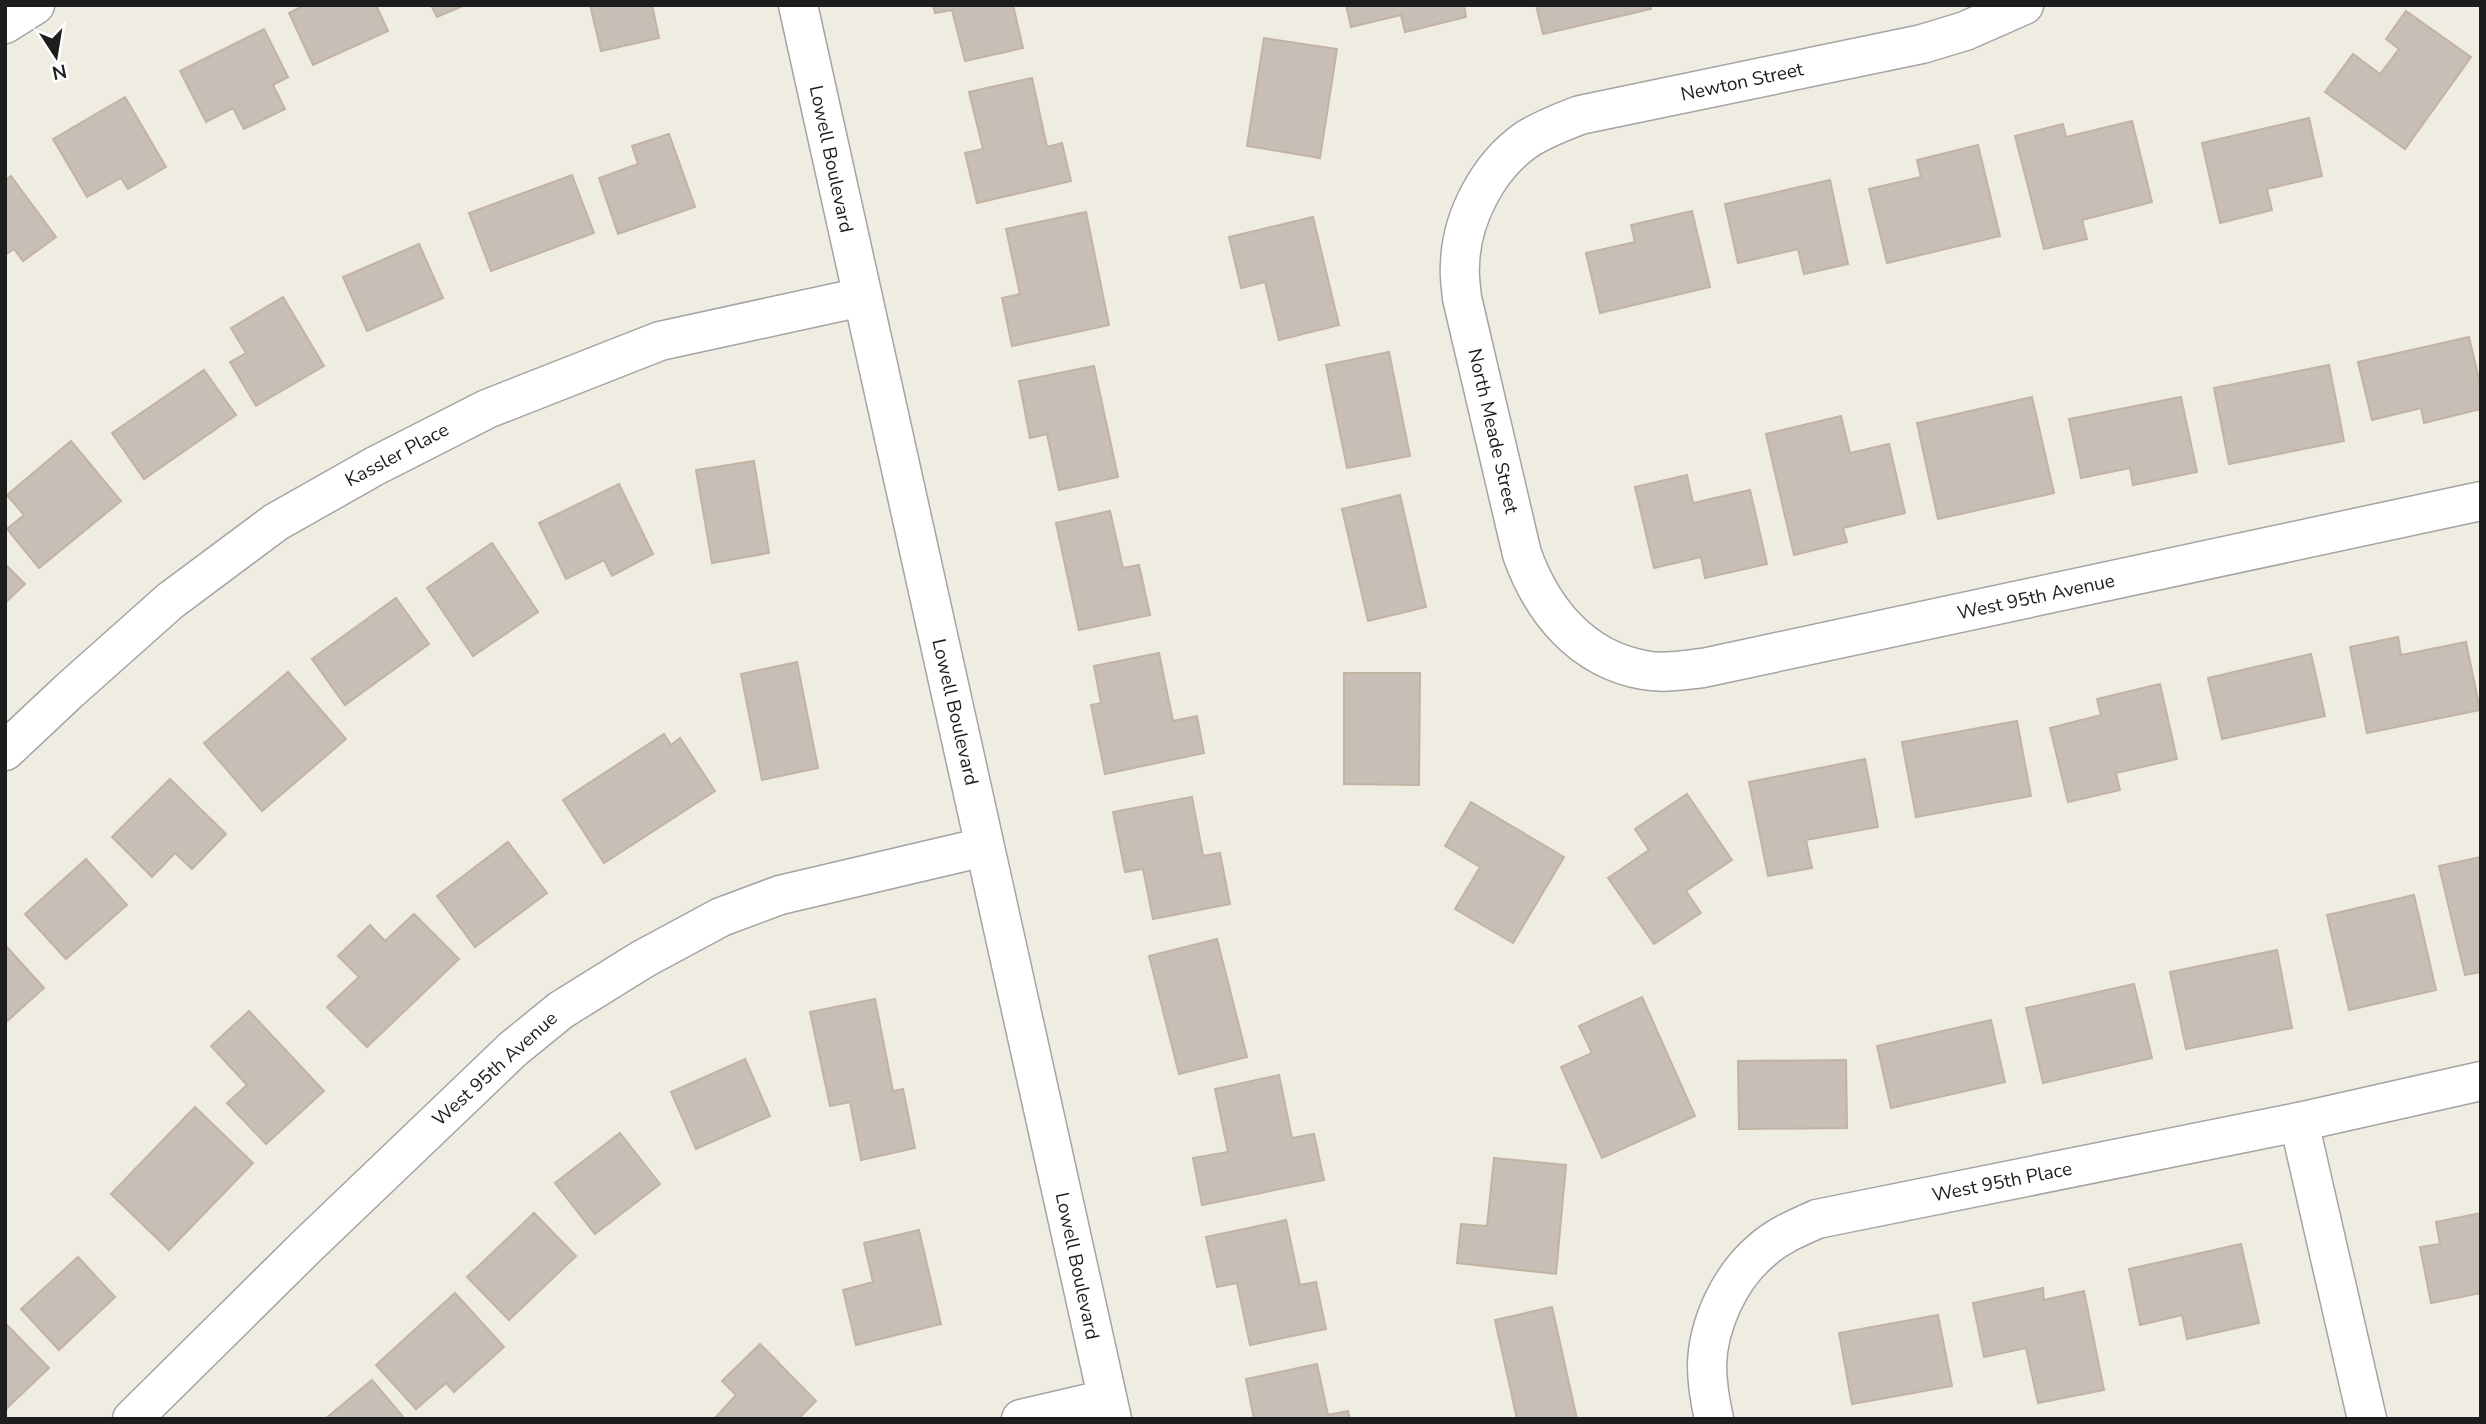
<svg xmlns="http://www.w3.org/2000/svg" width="2486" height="1424" font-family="'Nunito Sans',sans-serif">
<rect width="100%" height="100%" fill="#efece2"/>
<g fill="#c7beb5" stroke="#c2b3a3" stroke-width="2">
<path d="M305,5H376L388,31L313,65L289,13Z"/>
<path d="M431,5H465L437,17Z"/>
<path d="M590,5H652L659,38L601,51Z"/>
<path d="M933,5H1013L1023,48L965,61L952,10L935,13Z"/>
<path d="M1346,5H1464L1466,17L1405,32L1401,15L1351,27Z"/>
<path d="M1536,5H1650L1651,9L1543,34Z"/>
<path d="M2406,11L2471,57L2405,149L2325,92L2353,54L2380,74L2399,49L2386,39Z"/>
<path d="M264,29L288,77L273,85L285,109L244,129L233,108L206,122L180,71Z"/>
<path d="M1264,38L1337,49L1320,158L1247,146Z"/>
<path d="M1032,78L1047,147L1062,143L1071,181L977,203L965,153L983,149L969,92Z"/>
<path d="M125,97L166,167L128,189L121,178L87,197L53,139Z"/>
<path d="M2309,118L2322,176L2267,189L2272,210L2220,223L2202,143Z"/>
<path d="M2132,121L2152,202L2082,220L2087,239L2044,249L2015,136L2063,124L2066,137Z"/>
<path d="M669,134L695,207L618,234L599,178L638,164L632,146Z"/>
<path d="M1978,145L2000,236L1887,263L1869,189L1921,177L1917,160Z"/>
<path d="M572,175L594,233L491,271L469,213Z"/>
<path d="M11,176L56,237L23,261L14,249L5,255V180Z"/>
<path d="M1830,180L1848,264L1804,274L1798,249L1738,263L1725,204Z"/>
<path d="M1692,211L1710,287L1600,313L1586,253L1635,242L1631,225Z"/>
<path d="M1086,212L1109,325L1012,346L1002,298L1020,294L1006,229Z"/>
<path d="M1313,217L1339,325L1279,340L1265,282L1241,288L1229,237Z"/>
<path d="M419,244L443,298L367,331L343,277Z"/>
<path d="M283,297L324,366L256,406L230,362L246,353L231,328Z"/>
<path d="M2469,337L2481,388V409L2424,423L2421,408L2372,420L2358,362Z"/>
<path d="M1389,352L1410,456L1347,468L1326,365Z"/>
<path d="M2329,365L2344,441L2229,464L2214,388Z"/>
<path d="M1094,366L1118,477L1059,490L1047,434L1030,438L1019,381Z"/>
<path d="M204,370L236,415L144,479L112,433Z"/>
<path d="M2032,397L2054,493L1938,519L1917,423Z"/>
<path d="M2181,397L2197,472L2133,485L2130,468L2081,478L2069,419Z"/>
<path d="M1841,416L1850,453L1889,444L1905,513L1843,528L1847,542L1794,555L1766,434Z"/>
<path d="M71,441L121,501L39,568L7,529L24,515L7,495Z"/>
<path d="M754,461L769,553L712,563L696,470Z"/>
<path d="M1687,475L1693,503L1750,490L1767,564L1705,578L1701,557L1654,568L1635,487Z"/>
<path d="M619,484L653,554L612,576L604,560L566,579L539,523Z"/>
<path d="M1400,495L1426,607L1368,621L1342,509Z"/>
<path d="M1110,511L1123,568L1139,565L1150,615L1079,630L1056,523Z"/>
<path d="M492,543L538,612L473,656L427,588Z"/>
<path d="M5,564L25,584L5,603Z"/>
<path d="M396,598L429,644L345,705L312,659Z"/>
<path d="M2398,637L2401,655L2466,642L2480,710L2367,733L2350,647Z"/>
<path d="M1159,653L1173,721L1197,716L1204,753L1105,774L1091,705L1101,703L1094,666Z"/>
<path d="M2311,654L2325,716L2222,739L2208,678Z"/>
<path d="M797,662L818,768L762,780L741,674Z"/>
<path d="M288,672L346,739L262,811L204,743Z"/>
<path d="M1344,673H1420L1419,785L1344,784Z"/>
<path d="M2160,684L2177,759L2116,773L2120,790L2068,802L2050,728L2101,715L2097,699Z"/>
<path d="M2017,721L2031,796L1916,817L1902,742Z"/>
<path d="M664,734L671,745L680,738L715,791L604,863L563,800Z"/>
<path d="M1865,759L1878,827L1806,840L1812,868L1768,876L1749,782Z"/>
<path d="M170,779L226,834L192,869L175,853L152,877L112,837Z"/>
<path d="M1687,794L1732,860L1686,891L1701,913L1654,944L1608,878L1649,850L1635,829Z"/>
<path d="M1192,797L1203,856L1220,853L1230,904L1153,919L1143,869L1125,872L1113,812Z"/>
<path d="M1471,802L1564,857L1513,943L1455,909L1480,867L1445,846Z"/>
<path d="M508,842L547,893L475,947L437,896Z"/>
<path d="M2481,857V972L2465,975L2439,866Z"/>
<path d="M86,859L127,905L66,959L25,914Z"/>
<path d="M2414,895L2436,990L2349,1010L2327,915Z"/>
<path d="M414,914L459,959L367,1047L327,1007L359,977L338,956L370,925L385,941Z"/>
<path d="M1217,939L1247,1057L1179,1074L1149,956Z"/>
<path d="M5,945L44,988L5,1023Z"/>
<path d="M2277,950L2292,1028L2186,1049L2170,972Z"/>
<path d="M2134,984L2152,1058L2043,1083L2026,1008Z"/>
<path d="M1642,997L1695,1116L1602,1158L1561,1067L1592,1053L1579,1026Z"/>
<path d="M875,999L893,1091L903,1089L915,1148L861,1160L850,1102L830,1106L810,1012Z"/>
<path d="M249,1011L324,1091L266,1144L227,1103L247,1085L211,1046Z"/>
<path d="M1991,1020L2005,1082L1891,1108L1877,1046Z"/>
<path d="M745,1059L770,1116L696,1149L671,1092Z"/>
<path d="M1846,1060L1847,1128L1739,1129L1738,1061Z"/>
<path d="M1279,1075L1292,1138L1314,1134L1324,1180L1202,1205L1193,1158L1228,1152L1215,1089Z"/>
<path d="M195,1107L253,1163L169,1250L111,1194Z"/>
<path d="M620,1133L660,1184L595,1234L555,1183Z"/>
<path d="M1494,1158L1566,1165L1556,1274L1457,1263L1461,1224L1487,1226Z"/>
<path d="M534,1213L576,1256L509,1320L467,1277Z"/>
<path d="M2481,1213V1293L2431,1303L2420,1247L2440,1244L2436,1222Z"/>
<path d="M1286,1220L1300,1285L1316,1282L1326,1329L1250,1345L1237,1283L1217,1287L1206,1237Z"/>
<path d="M919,1230L941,1324L856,1345L843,1290L873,1282L864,1243Z"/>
<path d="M2241,1244L2259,1323L2187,1339L2182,1315L2140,1325L2129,1269Z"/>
<path d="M78,1257L115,1297L59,1350L21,1309Z"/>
<path d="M2043,1288L2044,1300L2084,1291L2104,1390L2038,1403L2026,1348L1984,1357L1973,1303Z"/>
<path d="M455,1293L504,1347L454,1392L446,1383L416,1409L376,1365Z"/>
<path d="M1552,1307L1577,1419H1517L1495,1320Z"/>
<path d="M1938,1315L1952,1386L1852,1404L1839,1333Z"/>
<path d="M5,1323L49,1368L5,1410Z"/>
<path d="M760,1344L816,1401L798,1419H714L736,1395L722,1381Z"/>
<path d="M1317,1364L1328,1415L1348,1411L1350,1419H1254L1246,1379Z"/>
<path d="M372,1380L405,1419H325Z"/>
</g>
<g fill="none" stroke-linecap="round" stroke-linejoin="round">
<defs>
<g id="minor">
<path d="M798,5L1112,1419"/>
<path d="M2024,5L1965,31L1922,44L1580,115C1562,122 1543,129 1526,140C1488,167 1461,218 1460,265C1459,276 1461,287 1462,298L1522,554C1542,610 1581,659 1644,670C1663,674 1683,670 1703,668L2481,501"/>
<path d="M5,24L35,5"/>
<path d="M5,751L70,690L170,601L276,522L375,466L487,409L660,341L862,297"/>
<path d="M2299,1122L2367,1419"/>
<path d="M132,1419L306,1247L513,1049L561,1010L643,959L721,917L780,895L984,847"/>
<path d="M1021,1419L1107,1399"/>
<path d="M1714,1419C1710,1401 1707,1383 1707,1365C1708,1324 1730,1277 1761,1251C1777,1236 1797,1228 1817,1219L2299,1122L2481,1081"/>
</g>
</defs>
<use href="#minor" stroke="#a4a4a4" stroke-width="41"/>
<use href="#minor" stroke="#fff" stroke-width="38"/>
</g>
<g text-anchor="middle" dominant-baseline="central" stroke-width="5" stroke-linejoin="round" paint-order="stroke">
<g font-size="19" fill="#1d1d1d" stroke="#fff">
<text transform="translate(1742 82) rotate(-12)">Newton Street</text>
<text transform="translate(831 159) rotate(78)">Lowell Boulevard</text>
<text transform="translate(1493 431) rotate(77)">North Meade Street</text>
<text transform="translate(397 455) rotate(-28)">Kassler Place</text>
<text transform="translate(2036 597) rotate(-12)">West 95th Avenue</text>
<text transform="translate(955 712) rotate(77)">Lowell Boulevard</text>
<text transform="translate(495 1069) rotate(-42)">West 95th Avenue</text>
<text transform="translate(2002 1182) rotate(-11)">West 95th Place</text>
<text transform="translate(1077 1266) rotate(78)">Lowell Boulevard</text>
</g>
</g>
<rect width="2486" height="1424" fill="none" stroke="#1d1d1d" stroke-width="14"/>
<g transform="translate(56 56) rotate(168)" stroke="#ffffff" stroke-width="5" paint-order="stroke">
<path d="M0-5L12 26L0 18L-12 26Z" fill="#1d1d1d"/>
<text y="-10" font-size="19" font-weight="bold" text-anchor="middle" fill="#1d1d1d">N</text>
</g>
</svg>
